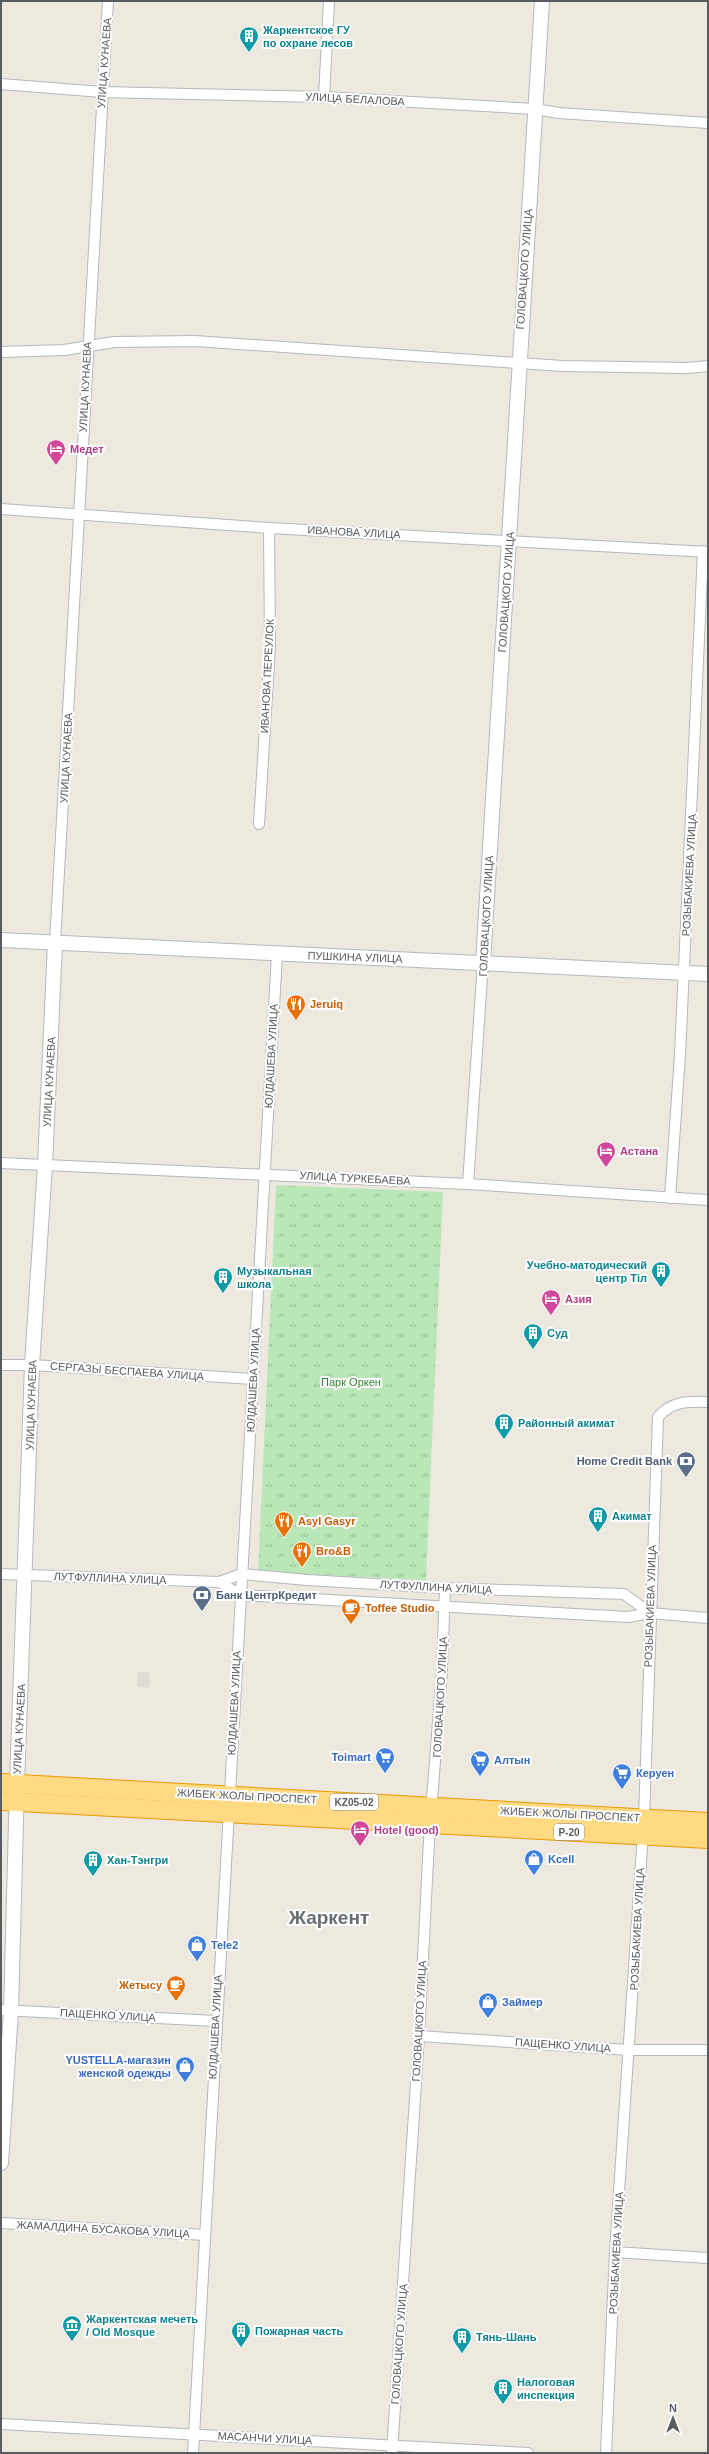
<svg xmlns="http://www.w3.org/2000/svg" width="709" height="2454" font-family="Helvetica,sans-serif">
<defs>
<pattern id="grass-tufts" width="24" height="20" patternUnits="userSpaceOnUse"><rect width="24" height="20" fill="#bae7b7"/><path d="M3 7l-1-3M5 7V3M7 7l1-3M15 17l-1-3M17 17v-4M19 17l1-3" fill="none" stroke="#9abe98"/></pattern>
</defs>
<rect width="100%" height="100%" fill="#ede9de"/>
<path fill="#dfdcd6" d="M137,1672H149L151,1683H149V1688L137,1687Z"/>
<path fill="url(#grass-tufts)" d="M276,1185L443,1192L426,1580L258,1572Z"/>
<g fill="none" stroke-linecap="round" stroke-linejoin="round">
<defs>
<g id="street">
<path d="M1,84L102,92L324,97L535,109L559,113L708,123"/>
<path d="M324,97L329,1"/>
<path d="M1,352L64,350L114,342L195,341L563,366L687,368L708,366"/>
<path d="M1,509L269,528L708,552"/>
<path d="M259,824L270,647L269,528"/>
<path d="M55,943L108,1"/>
<path d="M1,1163L468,1184L708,1200"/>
<path d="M468,1184L483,962"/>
<path d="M670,1198L680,1055L703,551"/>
<path d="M1,1365H32L253,1379"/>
<path d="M1,1574L219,1582L242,1574L307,1580L445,1588L624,1594L650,1613"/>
<path d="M219,1582L241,1595L628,1617L650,1613L708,1618"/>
<path d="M1,2010L216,2021"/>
<path d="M419,2036L630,2050H708"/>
<path d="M1,2223L205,2235"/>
<path d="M615,2252L708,2258"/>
<path d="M1,2424L528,2453"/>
<path d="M193,2453L277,954"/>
<path d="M392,2453L419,2036L429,1840L442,1669L445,1588"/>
<path d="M606,2453L615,2252L644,1818L658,1417C672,1401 688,1401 708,1402"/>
</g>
<g id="secondary">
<path d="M1,940L708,974"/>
<path d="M483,962L542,1"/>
<path d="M1,2163L11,2011L17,1784L32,1365L45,1165L55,943"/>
</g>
<g id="highway">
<path d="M1,1783L708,1822"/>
<path d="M1,1801L708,1839"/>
</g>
</defs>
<use href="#street" stroke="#b4b8bd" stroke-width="12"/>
<use href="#secondary" stroke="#b4b9bf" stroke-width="16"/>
<use href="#highway" stroke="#eb9700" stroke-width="20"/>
<use href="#street" stroke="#fff" stroke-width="10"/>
<use href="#secondary" stroke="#fff" stroke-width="14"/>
<use href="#highway" stroke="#ffda83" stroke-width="18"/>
</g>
<defs>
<symbol id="building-pin" viewBox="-11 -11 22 30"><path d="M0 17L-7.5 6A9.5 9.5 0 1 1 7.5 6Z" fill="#0f9aa8" stroke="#fff"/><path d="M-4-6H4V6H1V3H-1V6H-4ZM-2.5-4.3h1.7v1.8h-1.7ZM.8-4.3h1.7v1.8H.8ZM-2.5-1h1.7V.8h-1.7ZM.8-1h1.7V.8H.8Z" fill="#fff"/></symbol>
<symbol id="hotel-pin" viewBox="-11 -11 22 30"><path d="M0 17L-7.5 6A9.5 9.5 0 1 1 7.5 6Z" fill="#d1479c" stroke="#fff"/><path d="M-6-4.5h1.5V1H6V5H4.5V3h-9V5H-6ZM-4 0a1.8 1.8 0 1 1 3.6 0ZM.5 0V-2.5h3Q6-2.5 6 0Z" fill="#fff"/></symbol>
<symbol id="restaurant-pin" viewBox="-11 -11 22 30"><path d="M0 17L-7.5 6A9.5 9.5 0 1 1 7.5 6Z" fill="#e8710a" stroke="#fff"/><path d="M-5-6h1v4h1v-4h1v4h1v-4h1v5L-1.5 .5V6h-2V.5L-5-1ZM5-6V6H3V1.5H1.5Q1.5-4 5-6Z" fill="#fff"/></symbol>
<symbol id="bank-pin" viewBox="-11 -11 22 30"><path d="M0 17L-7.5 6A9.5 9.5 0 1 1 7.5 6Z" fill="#5c6f8a" stroke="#fff"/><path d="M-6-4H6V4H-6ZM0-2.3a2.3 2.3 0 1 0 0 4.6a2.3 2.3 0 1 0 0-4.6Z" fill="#fff"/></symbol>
<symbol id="cafe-pin" viewBox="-11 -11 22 30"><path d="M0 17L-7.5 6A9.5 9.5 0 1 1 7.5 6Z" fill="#e8710a" stroke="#fff"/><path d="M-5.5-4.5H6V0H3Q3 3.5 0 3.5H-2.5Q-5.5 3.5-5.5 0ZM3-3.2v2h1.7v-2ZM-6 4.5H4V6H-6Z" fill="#fff"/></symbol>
<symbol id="supermarket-pin" viewBox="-11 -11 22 30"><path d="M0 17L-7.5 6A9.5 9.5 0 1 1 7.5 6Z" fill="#3f7fe0" stroke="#fff"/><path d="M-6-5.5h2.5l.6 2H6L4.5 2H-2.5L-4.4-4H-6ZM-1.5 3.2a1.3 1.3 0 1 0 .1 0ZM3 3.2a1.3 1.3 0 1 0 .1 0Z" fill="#fff"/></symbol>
<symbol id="shop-pin" viewBox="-11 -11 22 30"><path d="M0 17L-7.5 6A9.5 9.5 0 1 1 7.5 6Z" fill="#3f7fe0" stroke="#fff"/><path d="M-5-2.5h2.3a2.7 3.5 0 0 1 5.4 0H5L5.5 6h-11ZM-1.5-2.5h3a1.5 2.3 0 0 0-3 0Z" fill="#fff"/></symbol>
<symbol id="museum-pin" viewBox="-11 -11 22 30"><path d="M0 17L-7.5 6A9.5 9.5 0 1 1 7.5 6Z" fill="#0f9aa8" stroke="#fff"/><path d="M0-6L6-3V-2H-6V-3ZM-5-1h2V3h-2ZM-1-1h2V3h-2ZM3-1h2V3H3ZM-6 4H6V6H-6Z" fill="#fff"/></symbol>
</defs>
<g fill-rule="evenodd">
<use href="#building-pin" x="238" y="25" width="22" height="30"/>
<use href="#hotel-pin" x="45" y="438" width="22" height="30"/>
<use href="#restaurant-pin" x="285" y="993" width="22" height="30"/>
<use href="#hotel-pin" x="595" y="1140" width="22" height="30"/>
<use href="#building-pin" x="650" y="1260" width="22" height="30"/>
<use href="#building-pin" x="212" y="1266" width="22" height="30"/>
<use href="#hotel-pin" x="540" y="1288" width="22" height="30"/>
<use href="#building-pin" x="522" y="1322" width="22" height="30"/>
<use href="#building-pin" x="493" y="1412" width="22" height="30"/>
<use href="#bank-pin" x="675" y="1450" width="22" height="30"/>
<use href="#building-pin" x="587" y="1505" width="22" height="30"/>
<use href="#restaurant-pin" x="273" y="1510" width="22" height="30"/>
<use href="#restaurant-pin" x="291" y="1540" width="22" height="30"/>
<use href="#bank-pin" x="191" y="1584" width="22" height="30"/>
<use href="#cafe-pin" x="340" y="1597" width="22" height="30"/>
<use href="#supermarket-pin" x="374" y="1746" width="22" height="30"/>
<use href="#supermarket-pin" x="469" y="1749" width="22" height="30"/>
<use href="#supermarket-pin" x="611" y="1762" width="22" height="30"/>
<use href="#hotel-pin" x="349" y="1819" width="22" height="30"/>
<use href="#shop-pin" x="523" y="1848" width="22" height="30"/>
<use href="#building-pin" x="82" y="1849" width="22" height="30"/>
<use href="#shop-pin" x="186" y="1934" width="22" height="30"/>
<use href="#cafe-pin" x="165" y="1974" width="22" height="30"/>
<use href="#shop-pin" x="477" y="1991" width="22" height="30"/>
<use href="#shop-pin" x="174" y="2055" width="22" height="30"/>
<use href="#museum-pin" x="61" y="2314" width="22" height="30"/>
<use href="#building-pin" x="230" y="2320" width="22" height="30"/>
<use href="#building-pin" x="451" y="2326" width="22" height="30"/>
<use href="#building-pin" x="492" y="2377" width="22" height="30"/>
</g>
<g text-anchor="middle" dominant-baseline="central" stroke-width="4" stroke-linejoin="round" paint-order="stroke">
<g fill="#fff" stroke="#898d90" stroke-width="1">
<rect x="330" y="1794" width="48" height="16" rx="3"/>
<rect x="554" y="1824" width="30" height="16" rx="3"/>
</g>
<g font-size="10" font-weight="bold" fill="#575c61">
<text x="354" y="1802">KZ05-02</text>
<text x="569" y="1832">Р-20</text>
</g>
<g font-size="11" font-weight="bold" fill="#0d838f" stroke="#fff" text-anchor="start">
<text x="263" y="30">Жаркентское ГУ<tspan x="263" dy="13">по охране лесов</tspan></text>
<text x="647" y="1265" text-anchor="end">Учебно-матодический<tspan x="647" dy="13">центр Тіл</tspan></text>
<text x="237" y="1271">Музыкальная<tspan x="237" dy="13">школа</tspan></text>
<text x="547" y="1333">Суд</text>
<text x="518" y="1423">Районный акимат</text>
<text x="612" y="1516">Акимат</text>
<text x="107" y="1860">Хан-Тэнгри</text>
<text x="86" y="2319">Жаркентская мечеть<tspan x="86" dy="13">/ Old Mosque</tspan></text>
<text x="255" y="2331">Пожарная часть</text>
<text x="476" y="2337">Тянь-Шань</text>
<text x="517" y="2382">Налоговая<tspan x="517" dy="13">инспекция</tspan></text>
</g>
<g font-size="11" fill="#575c61" stroke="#fff">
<text transform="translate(104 63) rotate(-86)">УЛИЦА КУНАЕВА</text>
<text transform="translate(355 99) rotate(3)">УЛИЦА БЕЛАЛОВА</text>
<text transform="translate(524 269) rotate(-86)">ГОЛОВАЦКОГО УЛИЦА</text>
<text transform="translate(85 387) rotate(-87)">УЛИЦА КУНАЕВА</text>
<text transform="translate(354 532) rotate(3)">ИВАНОВА УЛИЦА</text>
<text transform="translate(506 592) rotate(-86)">ГОЛОВАЦКОГО УЛИЦА</text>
<text transform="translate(267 676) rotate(-87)">ИВАНОВА ПЕРЕУЛОК</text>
<text transform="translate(66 758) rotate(-87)">УЛИЦА КУНАЕВА</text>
<text transform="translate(689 875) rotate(-87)">РОЗЫБАКИЕВА УЛИЦА</text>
<text transform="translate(486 916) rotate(-87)">ГОЛОВАЦКОГО УЛИЦА</text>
<text transform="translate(355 957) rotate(2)">ПУШКИНА УЛИЦА</text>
<text transform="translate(271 1056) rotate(-87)">ЮЛДАШЕВА УЛИЦА</text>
<text transform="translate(49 1082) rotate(-87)">УЛИЦА КУНАЕВА</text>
<text transform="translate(355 1178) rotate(3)">УЛИЦА ТУРКЕБАЕВА</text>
<text transform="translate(127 1371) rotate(4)">СЕРГАЗЫ БЕСПАЕВА УЛИЦА</text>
<text transform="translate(253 1380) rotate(-87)">ЮЛДАШЕВА УЛИЦА</text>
<text transform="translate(31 1405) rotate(-88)">УЛИЦА КУНАЕВА</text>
<text transform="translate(110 1578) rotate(2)">ЛУТФУЛЛИНА УЛИЦА</text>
<text transform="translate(436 1587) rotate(3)">ЛУТФУЛЛИНА УЛИЦА</text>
<text transform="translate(650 1606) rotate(-88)">РОЗЫБАКИЕВА УЛИЦА</text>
<text transform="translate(440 1697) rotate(-87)">ГОЛОВАЦКОГО УЛИЦА</text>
<text transform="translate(234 1703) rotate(-87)">ЮЛДАШЕВА УЛИЦА</text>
<text transform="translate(19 1729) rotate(-87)">УЛИЦА КУНАЕВА</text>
<text transform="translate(247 1796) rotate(3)">ЖИБЕК ЖОЛЫ ПРОСПЕКТ</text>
<text transform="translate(570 1814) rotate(3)">ЖИБЕК ЖОЛЫ ПРОСПЕКТ</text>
<text transform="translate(637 1929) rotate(-87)">РОЗЫБАКИЕВА УЛИЦА</text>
<text transform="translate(108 2015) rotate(3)">ПАЩЕНКО УЛИЦА</text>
<text transform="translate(419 2021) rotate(-87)">ГОЛОВАЦКОГО УЛИЦА</text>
<text transform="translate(215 2027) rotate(-87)">ЮЛДАШЕВА УЛИЦА</text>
<text transform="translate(563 2045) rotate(4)">ПАЩЕНКО УЛИЦА</text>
<text transform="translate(103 2229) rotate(3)">ЖАМАЛДИНА БУСАКОВА УЛИЦА</text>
<text transform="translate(616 2253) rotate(-87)">РОЗЫБАКИЕВА УЛИЦА</text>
<text transform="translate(399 2344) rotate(-86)">ГОЛОВАЦКОГО УЛИЦА</text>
<text transform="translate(265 2438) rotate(3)">МАСАНЧИ УЛИЦА</text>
</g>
<g font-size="11" font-weight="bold" fill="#b23c85" stroke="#fff" text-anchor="start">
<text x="70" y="449">Медет</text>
<text x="620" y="1151">Астана</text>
<text x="565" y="1299">Азия</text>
<text x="374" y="1830">Hotel (good)</text>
</g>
<g font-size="11" font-weight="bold" fill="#c56008" stroke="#fff" text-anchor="start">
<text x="310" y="1004">Jeruiq</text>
<text x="298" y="1521">Asyl Gasyr</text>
<text x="316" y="1551">Bro&amp;B</text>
<text x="365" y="1608">Toffee Studio</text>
<text x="162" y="1985" text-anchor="end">Жетысу</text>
</g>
<g font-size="11" fill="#2d842d" stroke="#fff">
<text x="351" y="1382">Парк Оркен</text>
</g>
<g font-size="11" font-weight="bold" fill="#4e5e75" stroke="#fff" text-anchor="end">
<text x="672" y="1461">Home Credit Bank</text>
<text x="216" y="1595" text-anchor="start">Банк ЦентрКредит</text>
</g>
<g font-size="11" font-weight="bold" fill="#366cbe" stroke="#fff" text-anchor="start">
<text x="371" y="1757" text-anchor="end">Toimart</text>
<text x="494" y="1760">Алтын</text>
<text x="636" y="1773">Керуен</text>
<text x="548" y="1859">Kcell</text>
<text x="211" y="1945">Tele2</text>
<text x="502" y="2002">Займер</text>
<text x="171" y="2060" text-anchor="end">YUSTELLA-магазин<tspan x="171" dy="13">женской одежды</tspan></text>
</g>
<g font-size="19" font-weight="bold" fill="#686e73" stroke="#fff">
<text x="329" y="1917">Жаркент</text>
</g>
</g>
<rect width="709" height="2454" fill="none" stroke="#575c61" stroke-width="4"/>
<g transform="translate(673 2418)" stroke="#ffffff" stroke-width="3" paint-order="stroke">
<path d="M0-3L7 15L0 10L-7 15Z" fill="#575c61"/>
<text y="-6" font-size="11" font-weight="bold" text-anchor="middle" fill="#575c61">N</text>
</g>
</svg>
